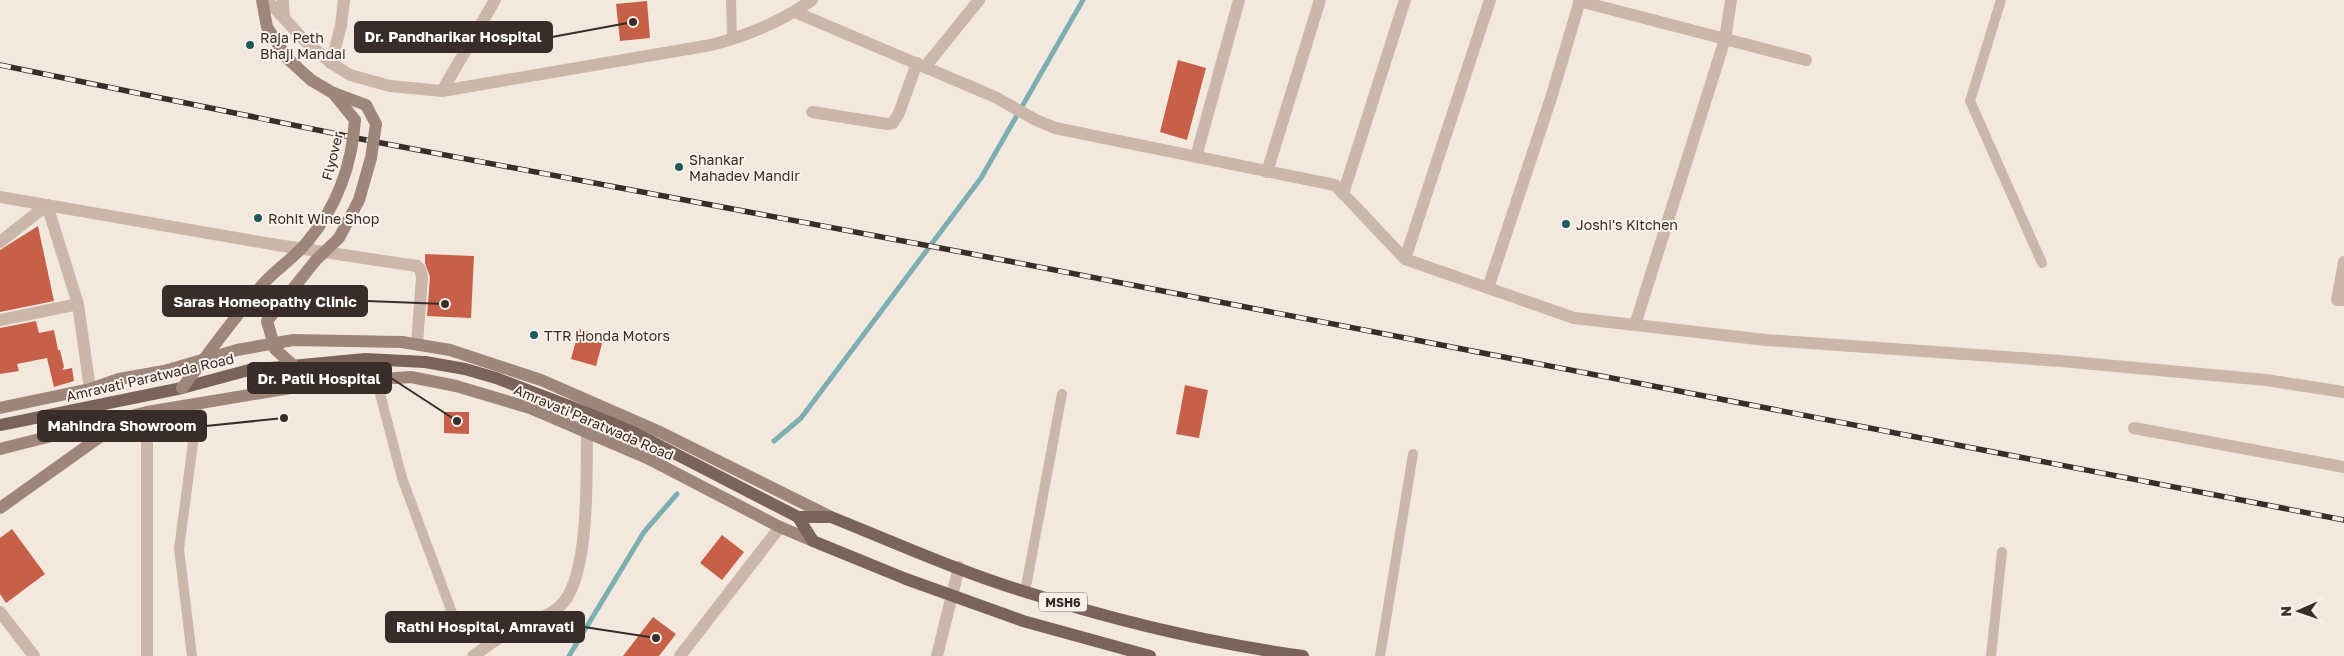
<svg xmlns="http://www.w3.org/2000/svg" width="2344" height="656" font-family="'Golos Text',sans-serif">
<rect width="100%" height="100%" fill="#f3e8de"/>
<g fill="none" stroke-linecap="round" stroke-linejoin="round">
<g stroke="#7cb0b0" stroke-width="5">
<path d="M774,441L801,418L981,178L1083,0"/>
<path d="M569,656L644,532L677,494"/>
</g>
</g>
<g fill="#c76048">
<path d="M647,1L650,38L620,41L616,4Z"/>
<path d="M1178,60L1206,68L1187,140L1160,132Z"/>
<path d="M38,226L54,301L0,312V250Z"/>
<path d="M425,254L474,256L471,318L427,316L430,277L425,263Z"/>
<path d="M36,321L39,333L54,330L58,350H60L64,367L62,370L72,368L74,381L54,387L47,358L17,364L19,371L0,374V328Z"/>
<path d="M579,329L604,336L596,366L571,359Z"/>
<path d="M1185,385L1208,390L1199,438L1176,434Z"/>
<path d="M444,412H469V434L444,433Z"/>
<path d="M12,529L45,574L6,603L0,594V538Z"/>
<path d="M722,535L744,552L722,580L700,563Z"/>
<path d="M653,617L676,634L659,656H623Z"/>
</g>
<g fill="none" stroke-linecap="round" stroke-linejoin="round">
<g stroke="#cbb7a9" stroke-width="10">
<path d="M731,0L732,39"/>
<path d="M2001,0L1970,101L2042,263"/>
<path d="M376,378L402,478L457,626"/>
<path d="M1025,592L1062,394"/>
<path d="M192,656L179,549L198,405"/>
<path d="M1380,656L1413,454"/>
<path d="M1991,656L2002,552"/>
</g>
<g stroke="#cbb7a9" stroke-width="12">
<path d="M283,0L284,18"/>
<path d="M1579,1L1806,60"/>
<path d="M795,12L995,97L1036,120L1055,128L1335,185L1405,259L1574,318L1766,340L2061,361L2266,380L2344,392"/>
<path d="M331,63L341,26L344,0"/>
<path d="M925,67L979,0"/>
<path d="M442,91L495,0"/>
<path d="M812,112L887,124L893,123L899,113L917,63"/>
<path d="M1196,157L1239,0"/>
<path d="M1267,172L1320,0"/>
<path d="M1343,194L1405,0"/>
<path d="M0,197L277,245L417,266L420,269L422,277L417,344"/>
<path d="M0,242L47,205L78,304L90,389"/>
<path d="M1405,259L1490,0"/>
<path d="M2344,262L2337,300H2344"/>
<path d="M1488,288L1552,95L1580,0"/>
<path d="M0,320L78,304"/>
<path d="M1635,325L1725,39L1731,0"/>
<path d="M2134,428L2344,467"/>
<path d="M0,612L34,656"/>
<path d="M147,656V412"/>
<path d="M473,656C485,648 498,637 511,631C527,623 546,619 559,607C591,580 586,473 587,433"/>
<path d="M680,656L780,527"/>
<path d="M937,656L959,567"/>
</g>
<path stroke="#cbb7a9" stroke-width="12" d="M267,0L304,40L331,63L350,75L390,86L442,91L711,45C746,36 782,21 812,0"/>
<g stroke="#9f867b" stroke-width="12">
<path d="M262,0L267,27L287,58L311,80L333,93L355,120"/>
<path d="M334,93L366,105L376,124"/>
<path d="M0,408L90,389L119,379L164,371L237,350L293,340L402,342L450,350L541,380L660,432L831,517"/>
<path d="M0,449L147,412L320,383L411,377L456,386L530,408L647,458L780,527L813,541"/>
<path d="M0,508L122,421"/>
</g>
<g stroke="#7a635a" stroke-width="12">
<path d="M0,425L182,388L249,370L365,359L425,362L465,369L496,378L585,412L635,433L798,517H831C896,543 960,572 1026,592C1116,621 1210,643 1303,656"/>
<path d="M798,517L813,541L906,579L1023,621L1150,656"/>
</g>
<defs>
<path id="rail" d="M0,65L376,142L972,254L2344,520"/>
</defs>
<use href="#rail" stroke="#382d29" stroke-width="5.5"/>
<use href="#rail" stroke="#faf2ea" stroke-width="4" stroke-dasharray="11" stroke-linecap="butt"/>
<g stroke="#9f867b" stroke-width="12">
<path d="M294,366L275,349L267,321L316,260L339,238L359,200L371,158L376,124"/>
<path d="M182,388C209,353 235,316 264,283C278,268 295,257 308,241C337,207 352,164 355,120"/>
</g>
</g>
<g fill="#1e5a5b" stroke="#faf2ea" stroke-width="2">
<circle cx="250" cy="45" r="5"/>
<circle cx="679" cy="167" r="5"/>
<circle cx="258" cy="218" r="5"/>
<circle cx="1566" cy="224" r="5"/>
<circle cx="534" cy="335" r="5"/>
</g>
<g text-anchor="middle" dominant-baseline="central" stroke-width="4" stroke-linejoin="round" paint-order="stroke">
<rect fill="#faf2ea" stroke="#726863" stroke-width="1" x="1039" y="592.5" width="48" height="19" rx="4"/>
<g font-size="12" font-weight="bold" fill="#382d29">
<text x="1063" y="602">MSH6</text>
</g>
<g font-size="14" fill="#382d29" stroke="#faf2ea" text-anchor="start">
<text x="260" y="37">Raja Peth<tspan x="260" dy="16">Bhaji Mandai</tspan></text>
<text x="689" y="159">Shankar<tspan x="689" dy="16">Mahadev Mandir</tspan></text>
<text x="268" y="218">Rohit Wine Shop</text>
<text x="1576" y="224">Joshi's Kitchen</text>
<text x="544" y="335">TTR Honda Motors</text>
</g>
<g font-size="14" fill="#382d29" stroke="#faf2ea">
<text transform="translate(332 156) rotate(-76)">Flyover</text>
<text transform="translate(150 377) rotate(-13)">Amravati Paratwada Road</text>
<text transform="translate(594 422) rotate(23)">Amravati Paratwada Road</text>
</g>
</g>
<path fill="none" stroke="#382d29" stroke-width="2" d="M633 22L552 37M445 304L367 301M457 421L391 378M284 418L206 426M656 638L584 627"/>
<g fill="#382d29" stroke="#faf2ea" stroke-width="2">
<circle cx="633" cy="22" r="5"/>
<circle cx="445" cy="304" r="5"/>
<circle cx="457" cy="421" r="5"/>
<circle cx="284" cy="418" r="5"/>
<circle cx="656" cy="638" r="5"/>
</g>
<g fill="#382d29" stroke="#382d29" stroke-width="2">
<rect x="355" y="22" width="197" height="30" rx="5"/>
<rect x="163" y="286" width="204" height="30" rx="5"/>
<rect x="248" y="363" width="143" height="30" rx="5"/>
<rect x="38" y="411" width="168" height="30" rx="5"/>
<rect x="386" y="612" width="198" height="30" rx="5"/>
</g>
<g font-size="15" text-anchor="middle" font-weight="bold" fill="#fff">
<text x="453" y="42">Dr. Pandharikar Hospital</text>
<text x="265" y="307">Saras Homeopathy Clinic</text>
<text x="319" y="384">Dr. Patil Hospital</text>
<text x="122" y="431">Mahindra Showroom</text>
<text x="485" y="632">Rathi Hospital, Amravati</text>
</g>
<g transform="translate(2299 611) rotate(268)" stroke="#faf2ea" stroke-width="4" paint-order="stroke">
<path d="M0-4L9 19L0 12L-9 19Z" fill="#382d29"/>
<text y="-8" font-size="14" font-weight="bold" text-anchor="middle" fill="#382d29">N</text>
</g>
</svg>
